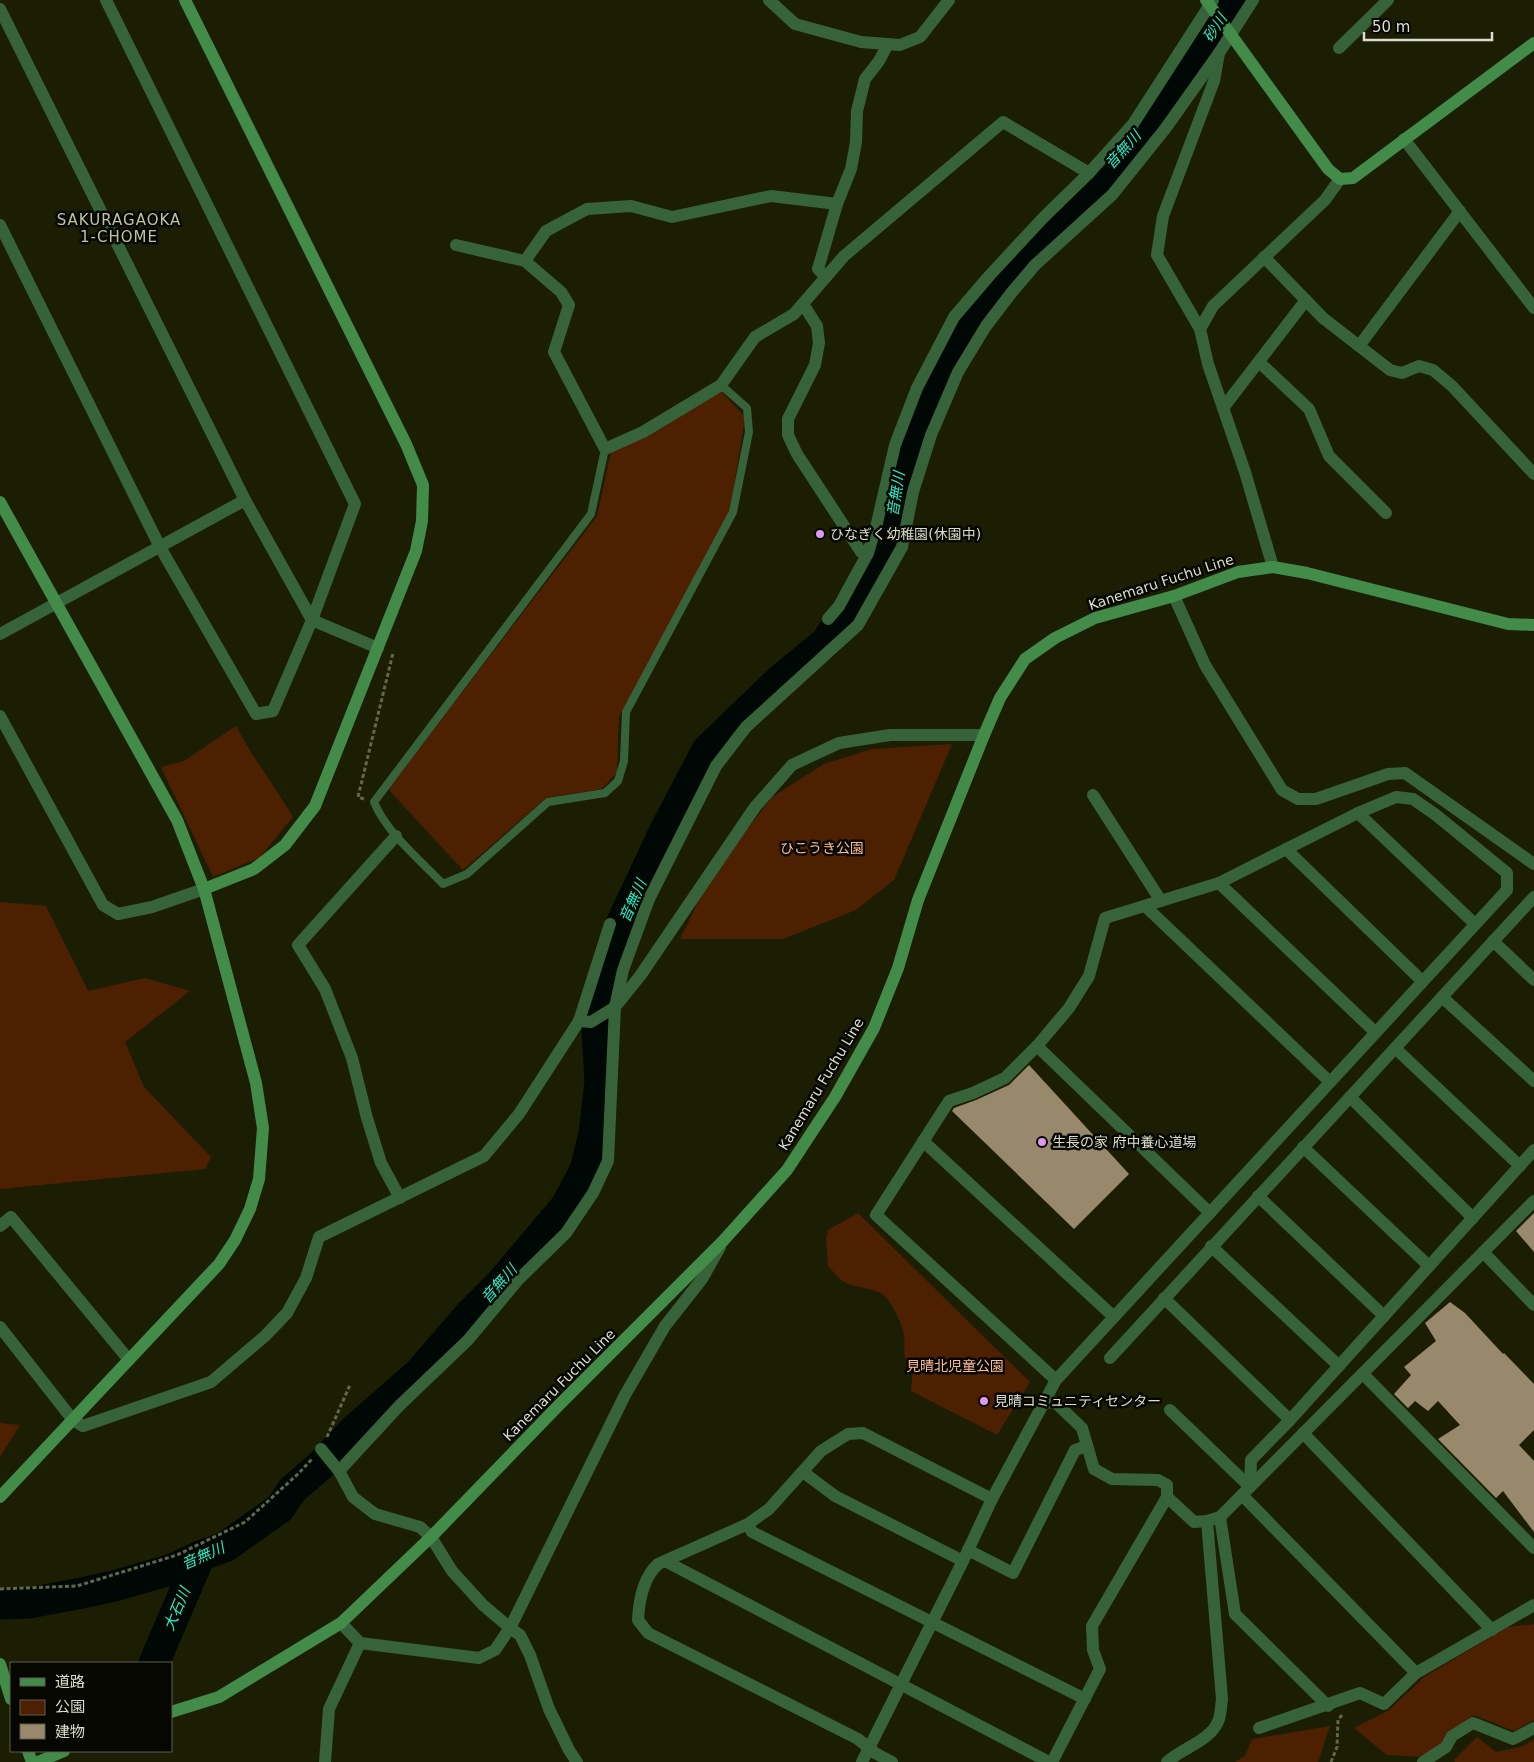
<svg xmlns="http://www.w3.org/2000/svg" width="1534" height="1762" font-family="'DejaVu Sans','Noto Sans JP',sans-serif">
<rect width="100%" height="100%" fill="#1c1e04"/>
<g fill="#4c2000">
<path d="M721,391L745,417L730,512L619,717L617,772L602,789L546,798L463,870L388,789L597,516L611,452Z"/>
<path d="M236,726C253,758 275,787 293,817L259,858L213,877L161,767L184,761Z"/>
<path d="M952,744L894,880L856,910L783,939H680L701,896L739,840L772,797L824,764L872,749Z"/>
<path d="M0,902L46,906L88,991L145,978L190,991L125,1042L144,1087L211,1157L205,1169L0,1189Z"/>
<path d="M858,1213L1030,1382L997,1435L911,1391L913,1368C900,1356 906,1351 904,1337C903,1325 894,1308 887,1298C879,1288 855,1288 844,1282C838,1278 832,1270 828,1266L826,1239L828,1230Z"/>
<path d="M0,1423L20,1425L0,1457Z"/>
<path d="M1534,1624V1720L1514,1731L1474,1715L1451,1730L1443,1742L1422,1757L1387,1755L1354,1728L1388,1711L1424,1677L1508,1627Z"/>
<path d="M1330,1726L1318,1762H1235L1245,1756L1252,1739Z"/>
<path d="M1477,1737L1496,1752L1520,1747L1534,1740V1762H1455L1454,1760Z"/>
</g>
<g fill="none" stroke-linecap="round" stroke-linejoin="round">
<g stroke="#000805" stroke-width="31">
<path d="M0,1604L29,1603L82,1593L114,1586L170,1570L200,1556L225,1547L280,1508L292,1490L320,1466L354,1430L419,1373L469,1315L499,1285L566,1206L585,1170L594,1134L600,1081L597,1031L609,968L621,924L664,832L707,750L782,678L826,642L873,571L893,520L902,458L932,380L969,320L1017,265L1078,201L1139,132L1197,56L1233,0"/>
<path d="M154,1663L200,1556"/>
</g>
</g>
<g fill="#98896d">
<path d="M1029,1065L1129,1174L1074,1229L952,1111L954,1108L976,1100L1009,1085Z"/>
<path d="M1534,1213V1252L1516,1231Z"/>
<path d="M1450,1302L1465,1313L1503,1354L1504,1353L1534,1384V1430L1519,1445L1534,1461V1532L1503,1491L1496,1498L1438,1439L1460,1425L1438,1401L1428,1411L1415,1401L1408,1408L1394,1394L1411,1375L1404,1367L1436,1341L1425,1323Z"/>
</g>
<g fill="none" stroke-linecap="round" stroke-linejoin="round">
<g stroke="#63664f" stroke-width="3" stroke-dasharray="4 2.5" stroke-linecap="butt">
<path d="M364,799L358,797L393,653"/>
<path d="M327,1437L350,1385"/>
<path d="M0,1589L77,1586L177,1555L245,1522L299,1473L312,1459"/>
<path d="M1331,1762L1337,1747L1338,1720L1342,1715"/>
</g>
<path stroke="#37633a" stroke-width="8" d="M605,449L591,514L374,802C386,832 420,860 443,884L467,874L548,802L605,793L618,781L624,761L626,712L733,512L749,432L747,408L721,385"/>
<g stroke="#37633a" stroke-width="12">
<path d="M769,0L795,24L861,42L900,45L920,37L949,0"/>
<path d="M0,9L245,500L312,620L378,648"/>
<path d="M1339,48L1388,0"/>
<path d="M1404,139L1534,308"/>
<path d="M0,225L160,547L256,714L273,711L312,620L355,504L106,0"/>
<path d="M456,245L525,261L561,292L569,305L554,352L605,449L643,432L721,385L755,337L794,314L844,256L1003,122L1089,173"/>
<path d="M1264,257L1323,318L1390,370L1402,373L1419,366L1433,370L1452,386L1534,474"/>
<path d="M525,261L546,231L587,209L631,206L672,217L771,196L837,204"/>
<path d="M826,277L818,269L837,204L851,169L856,142L857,111L865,79L879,61L888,44"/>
<path d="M803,304L817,326L819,343L815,365L788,419V435L797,454L861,552L868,553"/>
<path d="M1200,329L1157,255L1163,216L1214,81L1219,53L1253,0"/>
<path d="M1359,346L1460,211"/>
<path d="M1259,362L1309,409L1329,456L1386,513"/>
<path d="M1223,408L1306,300"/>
<path d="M1273,567L1245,472L1208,364L1200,329L1213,306L1325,200L1340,179"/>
<path d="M1174,596L1205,665L1282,790L1298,799H1316L1388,774L1405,773L1534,864"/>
<path d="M828,619L839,606L868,553L877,523L895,445L917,388L954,317L990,275L1043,218L1089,173L1133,124L1213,0"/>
<path d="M0,634L245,500"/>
<path d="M0,716L103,905L118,914L152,907L204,889"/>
<path d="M1093,795L1161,901"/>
<path d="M1358,813L1475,924"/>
<path d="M396,836L298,945L325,989L352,1058L367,1118L381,1163L400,1198"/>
<path d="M1286,849L1422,981"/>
<path d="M1219,883L1375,1032"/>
<path d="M1145,906L1330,1082"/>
<path d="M1493,941L1534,980"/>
<path d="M1442,997L1534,1081"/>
<path d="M579,1021L591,1022L615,1007L640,976L755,807L792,765L839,743L890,735H984"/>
<path d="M1037,1046L1210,1213"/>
<path d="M1395,1048L1520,1166"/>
<path d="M1350,1097L1473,1218"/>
<path d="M923,1141L1114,1317"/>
<path d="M1303,1147L1429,1266"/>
<path d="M1258,1196L1384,1316"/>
<path d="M0,1226L11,1217L129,1360"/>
<path d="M1211,1246L1339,1366"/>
<path d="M1483,1252L1534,1305"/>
<path d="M1164,1298L1290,1420"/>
<path d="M0,1327L73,1420L83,1426L211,1382L265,1336L287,1313L306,1278L319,1237L484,1156L519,1114L579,1021L610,924"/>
<path d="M1110,1358L1534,897"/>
<path d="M1363,1374L1534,1548"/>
<path d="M1042,1403L1055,1402L1082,1428L1094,1469L1112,1479L1158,1480L1167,1485V1497L1092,1626L1093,1650L1100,1669L1052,1762"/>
<path d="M1170,1410L1250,1487"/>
<path d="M1303,1433L1492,1630"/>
<path d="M321,1449L339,1471L353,1497L375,1514L420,1527L431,1537L452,1571L483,1605L510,1628L520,1635L530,1655L549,1709L569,1750L577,1762"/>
<path d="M339,1471L399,1406L468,1340L518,1280L566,1233L593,1193L608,1161L615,1007L623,970L649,899L716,766L746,727L858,625L902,547L913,492L931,435L958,372L986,326L1012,292L1035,265L1112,195L1165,129L1219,53"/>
<path d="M803,1472L835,1496L963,1561"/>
<path d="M1250,1487L1251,1460L1290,1420L1534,1150"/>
<path d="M1242,1495L1416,1673"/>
<path d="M1167,1497L1194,1522L1207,1521L1220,1517L1534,1201"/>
<path d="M1220,1517L1235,1614L1328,1706"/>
<path d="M748,1524L752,1532L1085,1699"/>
<path d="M968,1550L1013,1573L1075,1450L1087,1446"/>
<path d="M665,1561L1049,1762"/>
<path d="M360,1643L479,1658L495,1650L510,1628L625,1395L665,1326L702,1279L720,1247"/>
<path d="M1259,1728L1360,1693L1384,1704L1416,1673L1534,1605"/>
<path d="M325,1762L329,1709L360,1643L341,1623"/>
<path d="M862,1762L963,1561L992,1499L1056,1380L1507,890V873L1436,815L1413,799L1396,797L1358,813L1219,883L1105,918L1089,976L1069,1008L1037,1046L1005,1078L973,1093L949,1101L876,1215L1056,1380"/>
<path d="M892,1762L875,1753L858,1739L648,1633L638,1620C639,1599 643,1578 658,1564L748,1524L769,1509L821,1451L848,1434L863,1433L992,1499"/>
<path d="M1167,1762C1183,1747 1212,1741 1219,1719C1221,1713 1221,1705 1222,1699L1207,1521"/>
<path d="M1423,1762L1446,1747L1452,1736L1473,1723L1513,1739L1534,1728"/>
</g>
<g stroke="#428b48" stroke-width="12">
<path d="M185,0L406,444L423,485L422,521L416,551L315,806L285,845L254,869L204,889"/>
<path d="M1206,0L1328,169L1340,179L1353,178L1534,43"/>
<path d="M0,502L177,820L204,889L256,1083L263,1128L259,1179L250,1209L235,1240L219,1264L0,1497"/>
<path d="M0,1664L11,1699"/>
<path d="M171,1712L219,1697L341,1623L431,1537L558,1406L723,1241L787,1170L835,1097L874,1028L898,968L918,900L984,735L1000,698L1025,659L1055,638L1095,618L1174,596L1238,572L1273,567L1307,573L1508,624L1534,625"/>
<path d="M28,1751L32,1762"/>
<path d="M38,1762L64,1751"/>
</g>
</g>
<g fill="#dc99f4" stroke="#070701" stroke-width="2">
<circle cx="820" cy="534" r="5"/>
<circle cx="1042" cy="1142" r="5"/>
<circle cx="984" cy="1401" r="5"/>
</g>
<g text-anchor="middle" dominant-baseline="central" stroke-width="5" stroke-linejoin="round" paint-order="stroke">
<g font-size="14" fill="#dbdece" stroke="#070701" text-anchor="start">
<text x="830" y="534">ひなぎく幼稚園(休園中)</text>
<text x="1052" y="1142">生長の家 府中養心道場</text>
<text x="994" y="1401">見晴コミュニティセンター</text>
</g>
<g font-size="14" fill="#dbdece" stroke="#070701">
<text transform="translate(1161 582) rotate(-18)">Kanemaru Fuchu Line</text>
<text transform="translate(821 1084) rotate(-59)">Kanemaru Fuchu Line</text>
<text transform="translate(559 1385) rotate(-45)">Kanemaru Fuchu Line</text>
</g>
<g font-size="14" fill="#fdbb95" stroke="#070701">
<text x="822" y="848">ひこうき公園</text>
<text x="955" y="1366">見晴北児童公園</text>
</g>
<g font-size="15" font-style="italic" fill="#24ecca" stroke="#070701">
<text transform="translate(1215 28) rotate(-57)">砂川</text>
<text transform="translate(1123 150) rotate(-48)">音無川</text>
<text transform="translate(896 494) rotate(-81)">音無川</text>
<text transform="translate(633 901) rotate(-66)">音無川</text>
<text transform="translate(499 1284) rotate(-49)">音無川</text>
<text transform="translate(203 1556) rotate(-24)">音無川</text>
<text transform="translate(177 1609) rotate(-67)">大石川</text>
</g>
<g font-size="15" letter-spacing="1" fill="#bdc2a2" stroke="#070701">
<text x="119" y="220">SAKURAGAOKA<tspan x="119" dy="17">1-CHOME</tspan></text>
</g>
</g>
<rect x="10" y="1662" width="162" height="90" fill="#070701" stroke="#5c5d53"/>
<rect x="20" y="1678" width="25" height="8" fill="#428b48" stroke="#5c5d53"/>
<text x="55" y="1687" font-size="15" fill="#dbdece">道路</text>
<rect x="20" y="1700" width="25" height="15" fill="#4c2000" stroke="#5c5d53"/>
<text x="55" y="1712" font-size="15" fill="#dbdece">公園</text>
<rect x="20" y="1724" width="25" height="15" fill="#98896d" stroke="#5c5d53"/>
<text x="55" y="1737" font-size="15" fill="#dbdece">建物</text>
<path d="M1364 32v8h128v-8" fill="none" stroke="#dbdece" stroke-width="2.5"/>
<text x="1372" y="32" font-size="15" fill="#dbdece" stroke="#070701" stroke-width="4" paint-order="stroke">50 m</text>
</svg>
